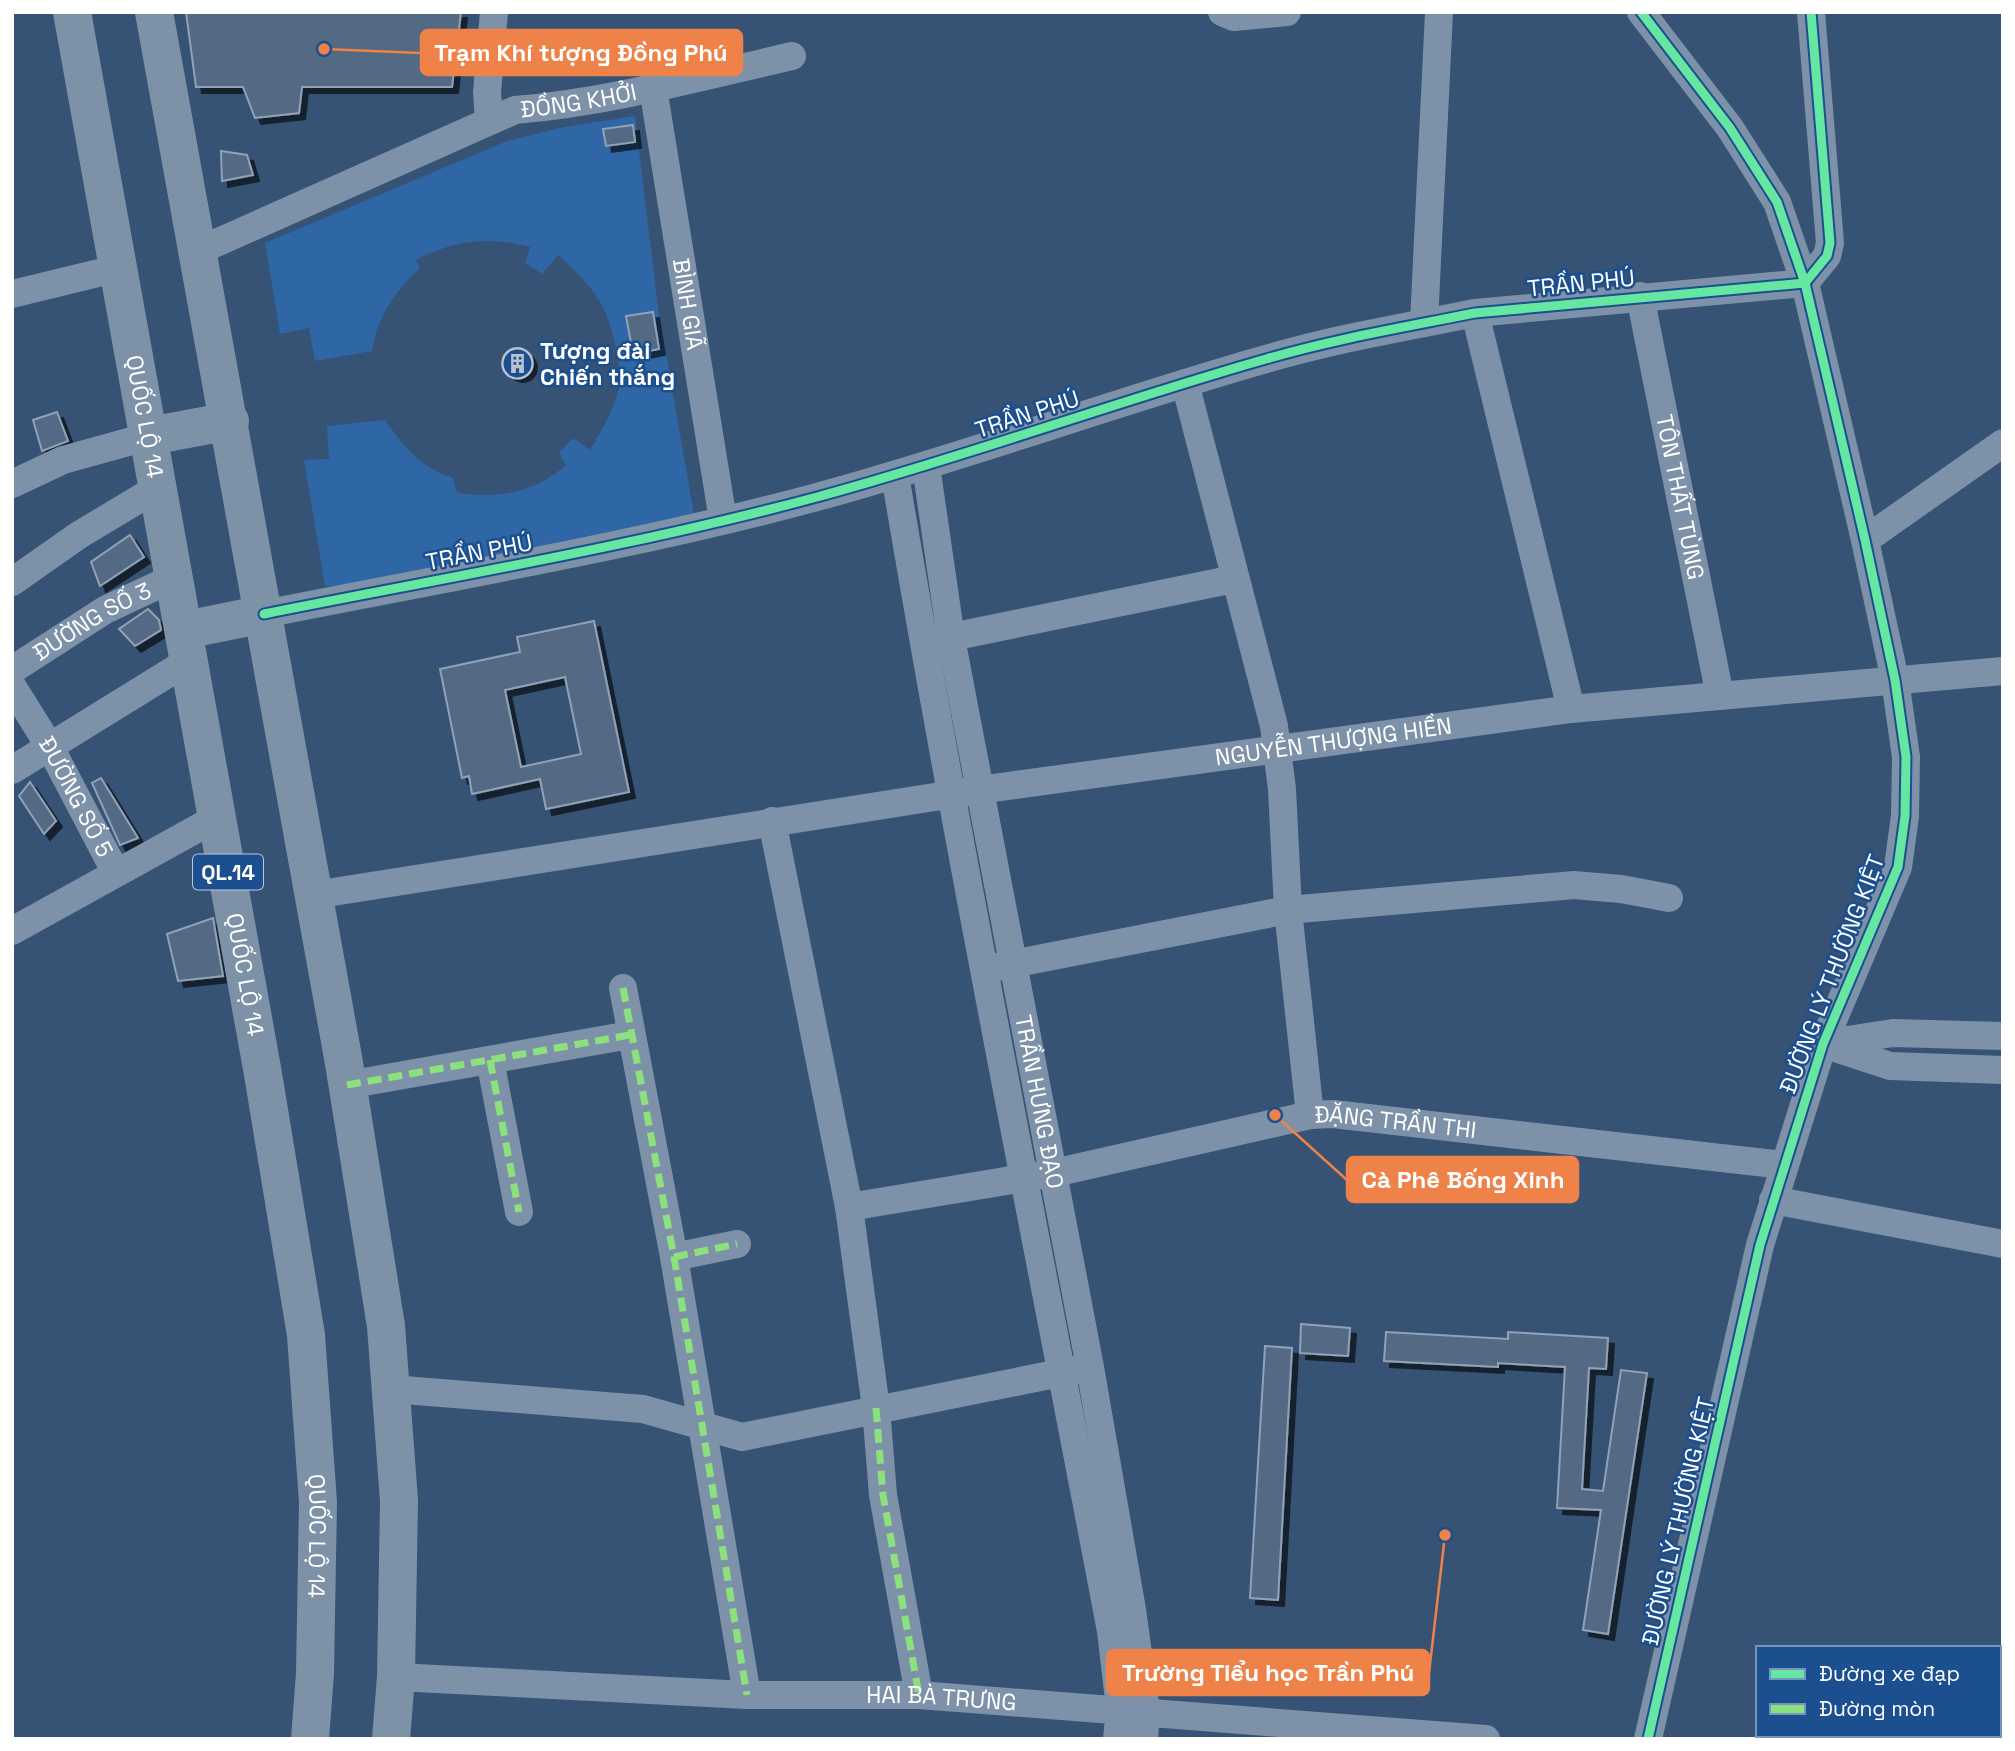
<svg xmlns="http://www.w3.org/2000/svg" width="2015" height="1751" font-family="'Space Grotesk',sans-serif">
<defs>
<filter id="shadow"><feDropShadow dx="6" dy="6" stdDeviation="0" flood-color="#0009"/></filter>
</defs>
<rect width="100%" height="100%" fill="#365274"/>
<path fill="#2f66a5" d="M635,116L658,307L695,520L344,586H325L304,460L329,459L327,426L385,420C405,448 420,467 453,478L457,493C496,499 535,493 566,465L559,453L573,438L590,450C601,431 612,413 618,392C621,380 619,365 617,354C609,305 593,287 558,255L542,274L525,263L530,247C489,236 454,240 416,260L420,268C395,291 377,317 372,351L315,361L309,328L280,334L265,243L507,141L564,127Z"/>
<g fill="#526984" stroke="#92a2b6" stroke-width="2" fill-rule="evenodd" filter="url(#shadow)">
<path d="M186,12H461L452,87H302L299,113L255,118L243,87H196Z"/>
<path d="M633,125L635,142L606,146L603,129Z"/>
<path d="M221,151L247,155L253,175L222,181Z"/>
<path d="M653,312L659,349L633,354L626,316Z"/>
<circle cx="517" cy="362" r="14"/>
<path d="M57,412L68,441L42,451L33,420Z"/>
<path d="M130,535L144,557L100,586L91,562Z"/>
<path d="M148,609L159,620L161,630L135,646L119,629Z"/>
<path d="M594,621L629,792L546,809L540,779L472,794L469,776L462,778L440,669L520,652L517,637ZM565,677L581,754L521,767L505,690Z"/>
<path d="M101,778L138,838L120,845L92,783Z"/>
<path d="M30,782L56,821L44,834L19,796Z"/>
<path d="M213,918L223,976L178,981L167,934Z"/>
<path d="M1301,1324L1350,1328L1348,1356L1300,1353Z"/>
<path d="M1386,1332L1508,1339V1332L1608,1338L1606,1369L1589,1368L1582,1489L1603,1491L1621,1370L1647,1373L1608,1634L1583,1630L1601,1510L1557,1508L1565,1367L1498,1363V1367L1384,1361Z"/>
<path d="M1265,1346L1292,1348L1278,1600L1250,1598Z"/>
</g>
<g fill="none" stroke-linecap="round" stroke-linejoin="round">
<g stroke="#7d92a8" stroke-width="28">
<path d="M1222,12L1234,17L1287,12"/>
<path d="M1641,12L1730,128L1777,202L1805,283L1865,540L1895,680L1906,757L1905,816L1898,867L1823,1044L1760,1245L1648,1739"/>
<path id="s1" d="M653,88L723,520"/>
<path d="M489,121L487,92L494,12"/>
<path id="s2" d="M198,251L515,110C609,102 700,77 792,56"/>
<path d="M12,294L119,268"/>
<path id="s3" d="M1640,296L1720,696"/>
<path d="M1475,313L1571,709"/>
<path d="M1424,323L1439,12"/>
<path d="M1185,383L1274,726L1282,789L1288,910L1310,1115"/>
<path id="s4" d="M926,466L951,638L1090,1367L1132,1610L1146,1711L1144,1739"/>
<path d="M895,475C960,862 1038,1246 1111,1631L1120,1708L1117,1739"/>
<path d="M12,484L63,460L150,436"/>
<path d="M1865,540L2003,443"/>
<path d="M12,582L79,535L159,487"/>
<path d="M264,614C449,577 635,546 817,497C968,456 1115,402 1266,359C1334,339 1405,327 1475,313L1805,283L1827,256L1830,243L1811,12"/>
<path d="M932,641L1234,579"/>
<path id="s5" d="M12,670L105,610L175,577"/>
<path id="s6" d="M12,686L50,747L115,871"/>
<path d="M12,770L190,660"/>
<path d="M772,821L849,1207L876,1408L883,1495L919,1695"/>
<path id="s7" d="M314,895L979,790L1571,709L2003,671"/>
<path d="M12,931L218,817"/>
<path d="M997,967L1288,910L1574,885L1621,889L1669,898"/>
<path d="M623,988L674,1257L747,1695"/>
<path d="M1828,1043L1893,1033L2003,1036"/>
<path d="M1823,1044L1890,1066L2003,1070"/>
<path d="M490,1060L519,1212"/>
<path d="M347,1085L630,1035"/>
<path d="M1773,1200L2003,1244"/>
<path id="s8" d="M849,1207L1054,1173L1310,1115L1333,1114L1783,1165"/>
<path d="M674,1257L737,1244"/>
<path d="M391,1389L643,1409L742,1437L1080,1369"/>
<path id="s9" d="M396,1677L747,1695H919L1486,1739"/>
</g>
<g stroke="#7e92a7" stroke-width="38">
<path id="s10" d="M72,12L263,1074L306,1335L318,1502L315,1673L310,1739"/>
<path d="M154,12L344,1063L386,1326L399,1501L396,1677L391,1739"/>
<path d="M150,436L230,421"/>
<path d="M185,630L264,614"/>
</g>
<g stroke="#8de07e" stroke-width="7" stroke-dasharray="14 7" stroke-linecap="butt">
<path d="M623,988L674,1257L747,1695"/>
<path d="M490,1060L519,1212"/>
<path d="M347,1085L630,1035"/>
<path d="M674,1257L737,1244"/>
<path d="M876,1408L883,1495L919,1695"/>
</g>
<defs>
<g id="cycleway">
<path d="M1641,12L1730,128L1777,202L1805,283L1865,540L1895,680L1906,757L1905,816L1898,867L1823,1044L1760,1245L1648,1739"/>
<path d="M264,614C449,577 635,546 817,497C968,456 1115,402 1266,359C1334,339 1405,327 1475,313L1805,283L1827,256L1830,243L1811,12"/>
</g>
</defs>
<use href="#cycleway" stroke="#1b4f8f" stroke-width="13"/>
<use href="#cycleway" stroke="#66e7a1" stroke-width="9"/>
</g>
<defs>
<symbol id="building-ring" viewBox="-11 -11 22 22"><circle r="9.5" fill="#1b4f8f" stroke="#b9c2ce" stroke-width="1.5"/><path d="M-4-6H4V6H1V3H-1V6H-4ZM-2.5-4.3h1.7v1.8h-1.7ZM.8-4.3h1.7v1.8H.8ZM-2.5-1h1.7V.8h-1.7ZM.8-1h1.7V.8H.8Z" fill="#b9c2ce"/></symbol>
</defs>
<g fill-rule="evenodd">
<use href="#building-ring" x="500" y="346" width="35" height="35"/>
</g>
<g text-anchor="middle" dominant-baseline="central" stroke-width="5" stroke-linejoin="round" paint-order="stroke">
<rect fill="#1b4f8f" stroke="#bbcadd" stroke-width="2" x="193" y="854.5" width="70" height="35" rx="5"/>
<g font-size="21" font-weight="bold" fill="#fff">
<text x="228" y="872">QL.14</text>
</g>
<g font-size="23" fill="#fff" stroke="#1b4f8f">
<text stroke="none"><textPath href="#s2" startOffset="411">ĐỒNG KHỞI</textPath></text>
<text transform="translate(1581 283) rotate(-6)">TRẦN PHÚ</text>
<text stroke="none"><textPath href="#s1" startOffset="219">BÌNH GIÃ</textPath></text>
<text transform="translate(1027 414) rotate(-18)">TRẦN PHÚ</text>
<text stroke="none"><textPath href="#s10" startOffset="411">QUỐC LỘ 14</textPath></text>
<text stroke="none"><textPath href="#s3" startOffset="205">TÔN THẤT TÙNG</textPath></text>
<text transform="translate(479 552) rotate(-11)">TRẦN PHÚ</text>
<text stroke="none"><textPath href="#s5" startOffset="94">ĐƯỜNG SỐ 3</textPath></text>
<text stroke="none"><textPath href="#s7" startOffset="1031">NGUYỄN THƯỢNG HIỀN</textPath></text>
<text stroke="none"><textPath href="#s6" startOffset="128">ĐƯỜNG SỐ 5</textPath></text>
<text transform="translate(1832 974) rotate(-69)">ĐƯỜNG LÝ THƯỜNG KIỆT</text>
<text stroke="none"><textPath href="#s10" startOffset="978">QUỐC LỘ 14</textPath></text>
<text stroke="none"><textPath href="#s4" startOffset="646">TRẦN HƯNG ĐẠO</textPath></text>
<text stroke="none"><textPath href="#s8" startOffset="556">ĐẶNG TRẦN THI</textPath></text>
<text transform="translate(1678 1521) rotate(-77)">ĐƯỜNG LÝ THƯỜNG KIỆT</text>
<text stroke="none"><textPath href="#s10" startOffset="1545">QUỐC LỘ 14</textPath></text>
<text stroke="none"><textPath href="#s9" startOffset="546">HAI BÀ TRƯNG</textPath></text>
</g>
<g font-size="23" font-weight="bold" fill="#fff" stroke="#1b4f8f" text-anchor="start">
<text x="540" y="351">Tượng đài<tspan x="540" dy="26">Chiến thắng</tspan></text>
</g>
</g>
<path fill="none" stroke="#ee8249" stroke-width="2.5" d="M324 49L421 53M1275 1115L1347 1180M1445 1535L1429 1673"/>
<g fill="#ee8249" stroke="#1b4f8f" stroke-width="2.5">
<circle cx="324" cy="49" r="7"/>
<circle cx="1275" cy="1115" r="7"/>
<circle cx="1445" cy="1535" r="7"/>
</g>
<g fill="#ee8249" stroke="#ee8249" stroke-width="2.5">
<rect x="421" y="30" width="321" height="45" rx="7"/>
<rect x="1347" y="1157" width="231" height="45" rx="7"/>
<rect x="1107" y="1650" width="322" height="45" rx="7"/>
</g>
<g font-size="24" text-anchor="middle" font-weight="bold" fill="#fff">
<text x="581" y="61">Trạm Khí tượng Đồng Phú</text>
<text x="1463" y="1188">Cà Phê Bống Xinh</text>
<text x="1268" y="1681">Trường Tiểu học Trần Phú</text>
</g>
<rect width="2015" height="1751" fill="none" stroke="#ffffff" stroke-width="28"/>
<rect x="1756" y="1646" width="245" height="91" fill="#1b4f8f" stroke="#7695bc" stroke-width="2"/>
<rect x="1770" y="1669" width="35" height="10" fill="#66e7a1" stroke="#7695bc" stroke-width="2"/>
<text x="1819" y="1681" font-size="21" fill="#ffffff">Đường xe đạp</text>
<rect x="1770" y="1704" width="35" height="10" fill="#8de07e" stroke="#7695bc" stroke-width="2"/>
<text x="1819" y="1716" font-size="21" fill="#ffffff">Đường mòn</text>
</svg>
